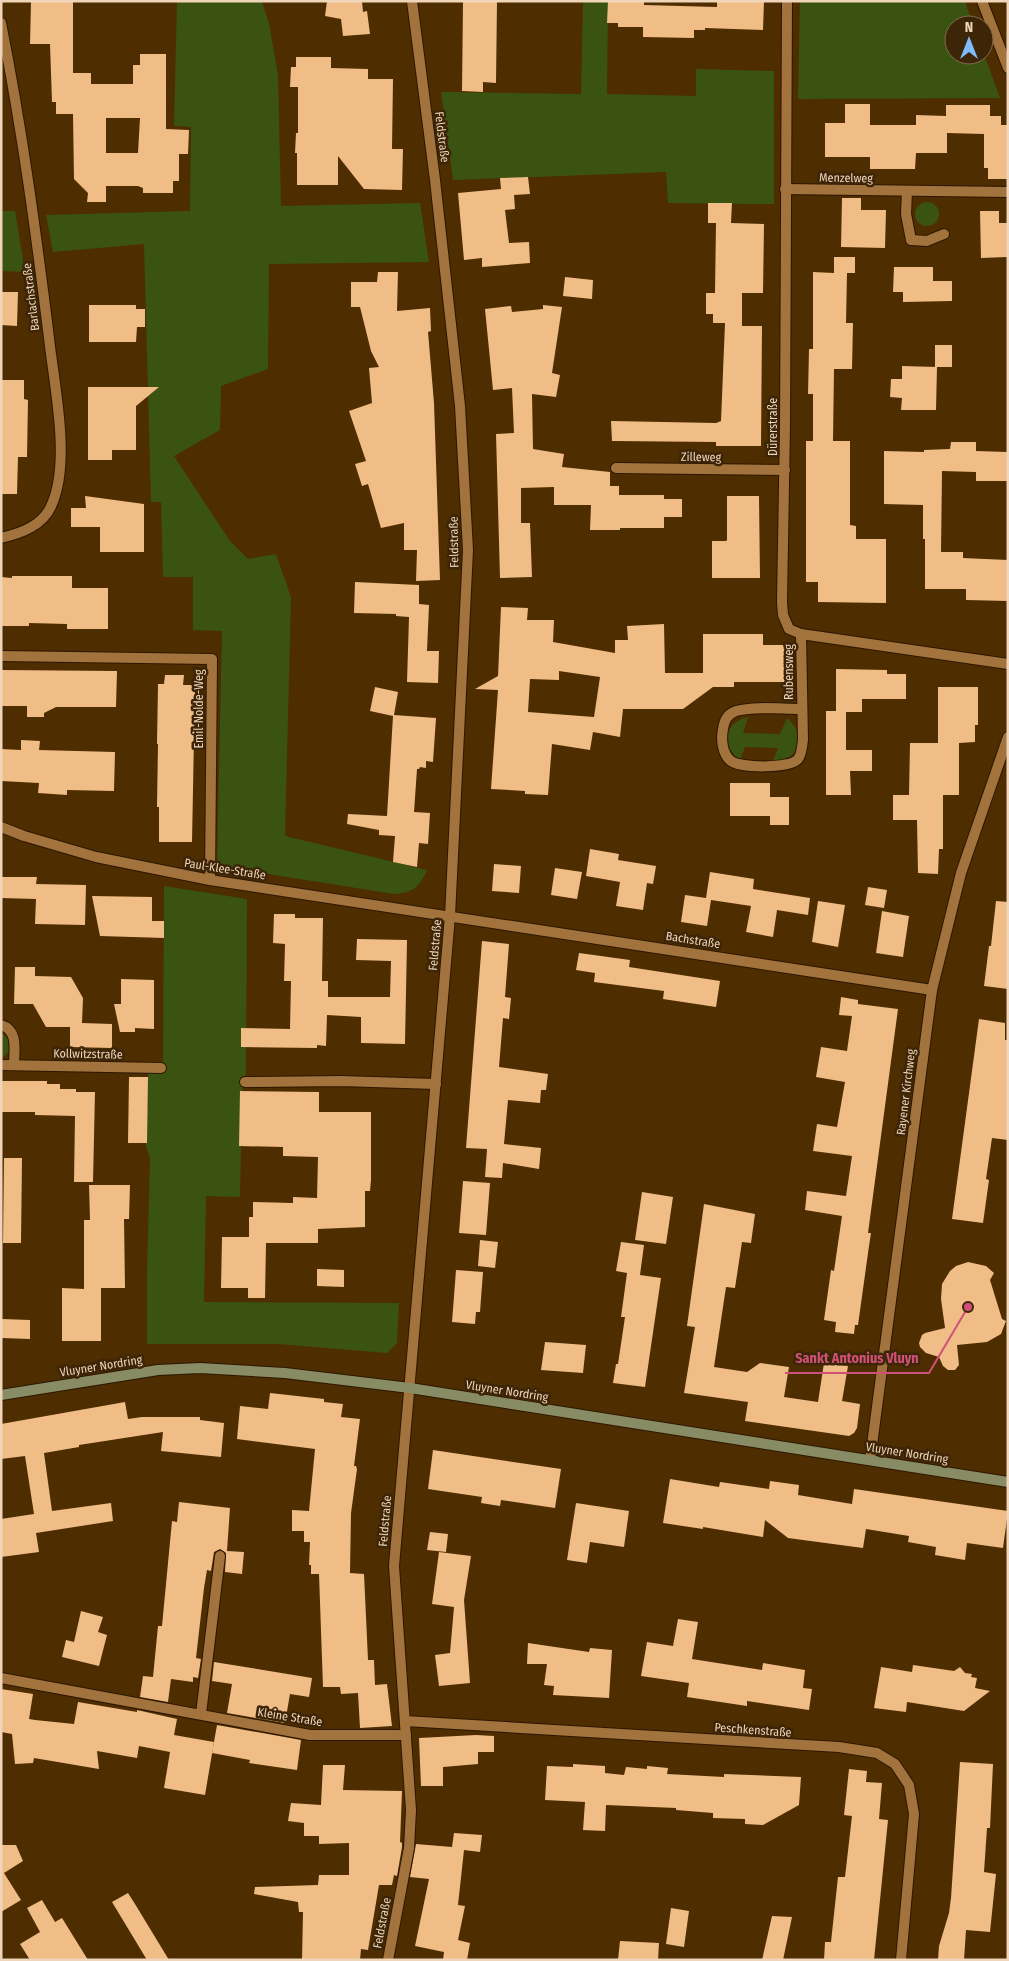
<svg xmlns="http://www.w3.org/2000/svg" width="1009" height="1961" font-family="'Fira Sans Condensed',sans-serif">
<rect width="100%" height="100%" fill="#4e2d00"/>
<g fill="#3b5311">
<path d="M177,1H262L269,24L278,75L281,206L420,203L429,262L269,264L268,369L221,386L220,430L174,456L230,541L248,559L276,554L291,597L285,836L427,870C419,888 414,892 394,894L217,866L222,631L193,630V577H163L161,502H151L144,244L53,252L46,215L190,211L191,127L174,126Z"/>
<path d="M583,1H608L607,94L696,96V69L774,71V204L668,203L666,172L453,180L441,92L581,94Z"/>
<path d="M800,1H965L973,25H954V55H984V54L1000,98L798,99Z"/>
<circle cx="927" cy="214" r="12"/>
<path d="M1,211H15L25,272L1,271Z"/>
<path d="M748,717L743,733L780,734L787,718C807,735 801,761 773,761L778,748L745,747L740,760C721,746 723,723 748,717Z"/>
<path d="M164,886L247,899L246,1073L242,1092L240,1197L206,1196L204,1302L399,1303L397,1343L387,1353L279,1344H147V1271L150,1158L146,1147L148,1073H163Z"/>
<path d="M1,1033C10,1038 12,1045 7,1054L1,1058Z"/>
</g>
<g fill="#f0bd86" fill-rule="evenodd">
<path d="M31,1H73V73H91V84H133V65H140V54H166V129L189,130L188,154H179V181H173V193H143V188L138,186H106V202H87L88,193L74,179L73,114H56V102H52L50,44H30ZM106,118H140L138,153H106Z"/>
<path d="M327,1H362L363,12L367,11L370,34L343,36L341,19L325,16Z"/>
<path d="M463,1H497L496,83L483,82V92L462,91Z"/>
<path d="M608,1H644V5L717,7V1H764L763,30L705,28V30H694V38L643,37V27H618V23H607Z"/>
<path d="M296,57H331V68L368,69V79H393L392,149H403L402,190L364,189L338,156V185H297V153H295L296,133H298V87H290L291,67H296Z"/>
<path d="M845,104H870V125H916V115L946,116V105H990V116H1001V125H1008V179H988V168H984V134L947,133V153H916L915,169H870V157H825V123H845Z"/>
<path d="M528,177L530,194L514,195L515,209L505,210L509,243L529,242L530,263L482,267V258L464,260L458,193L501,189L500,178Z"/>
<path d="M842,198H861V210H886L885,248L841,247Z"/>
<path d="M708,203H732L731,223L764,224L763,293H742V326H762L761,446H716V442L612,441L611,421L716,423L721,421L725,323H713V314H706V293H715L716,223H708Z"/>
<path d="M980,211H999V223H1008L1007,257L981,258Z"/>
<path d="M834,257H855V273H847L846,323H853L852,369H834L833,441H850V525L856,526V539H886V603L818,602V582H806V441H813V394H808L809,349H813V272L834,273Z"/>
<path d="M894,267H933V281H952V301L903,302V292H893Z"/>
<path d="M378,272H398L397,311L430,308L431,331L428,332L434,403L440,580L416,581L417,550H404V523L381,528L368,484L362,486L355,464L366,461L349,411L372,403L369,368L379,367L371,351L360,307H351V282H377Z"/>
<path d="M565,277L593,280L592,299L563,296Z"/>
<path d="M1,292H18L17,326L1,325Z"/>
<path d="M89,305H136V309H145V327H137L136,342H89Z"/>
<path d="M543,305L562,307L552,373L560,375L556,397L532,394L533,449L564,454L562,467L610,472V486H619V495H664V499H682V517H664V528H620V530H590L591,505H554V487L521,488V523H530L532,577L500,578L496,434L514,433L512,388L493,390L485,309L511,306L512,312L543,309Z"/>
<rect x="935" y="345" width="17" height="22"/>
<path d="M902,366L937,367L936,410H901L902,398L890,397L891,379H902Z"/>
<path d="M1,380H24V399L28,400L27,457H18L17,494H1Z"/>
<path d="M88,387H159L136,406V450H112V460H88Z"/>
<path d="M951,442H976V451L1008,452V481H976V472L942,471L941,552H963V558L1008,560V601L966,600V589H925V539H923V505L884,504V451L924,452V450L950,449Z"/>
<path d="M85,496L144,504V552H100V527H71V508H86Z"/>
<path d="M727,496H759L760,578H712V541H726L727,540Z"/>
<path d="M12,576H72V588H108V629H67V624L29,623V626H1V577L12,578Z"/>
<path d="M355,582L419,585V604L429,605L427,651H439L438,683L407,682L409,617L396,616V614L354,613Z"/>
<path d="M501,607L528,608L527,620H554L553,642L615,653V640H628L627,626L664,624L665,673H703V634H763V645H788V682H734V687H713L683,709H623L620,737L593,732L590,750L552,744L548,795L525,794V791L491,789L498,690L475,689L498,676ZM559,671L600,677L594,717L528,712L530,679L559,680Z"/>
<path d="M836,669L887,670V674H906V699H862V712H846V750H872V771H850L851,795H826V711H836Z"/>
<path d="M1,670L117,671L116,707H56L44,713V717H27V706H1Z"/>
<path d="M165,675H184L183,685H195L192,842H159V807H157L158,744H157L158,684H164Z"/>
<path d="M375,687L398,692L394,715L436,718L433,762L426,761V768L420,767L419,769H417L414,812L430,813L428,844L419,843L417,867L393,862L395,836L379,835V830L347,824L348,814L387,816L393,716L370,711Z"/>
<path d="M938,687H978V725H975V742L959,743V795H943V849H939L938,874L918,873L917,820H893V795H909L910,743H938Z"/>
<path d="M21,740L40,741L39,750L115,752L114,791L67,790V795L38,793L39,783L1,781V749L21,750Z"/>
<path d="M730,783H770V797H789V825H770V816H730Z"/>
<path d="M590,849L619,854L618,860L656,866L653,884L647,883L643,910L616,906L620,882L586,876Z"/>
<path d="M494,864L521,866L519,893L492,891Z"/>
<path d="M555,868L582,872L577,899L551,895Z"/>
<path d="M710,872L754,879L753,889L810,898L808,915L777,910L773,937L746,932L751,906L711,900L707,926L681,922L685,895L706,898Z"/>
<path d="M1,877H37L36,884L86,885L85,925L35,924L36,899L1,898Z"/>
<path d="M868,887L887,890L884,908L865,905Z"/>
<path d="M92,896L152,897V921H164V938L100,936Z"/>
<path d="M818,901L845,905L838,947L812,942Z"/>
<path d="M996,901L1008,902V989L984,986L989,946H991Z"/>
<path d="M882,911L909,916L903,957L876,953Z"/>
<path d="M274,914H295V918H323L322,981H328V997H390L391,961L356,960L357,939L407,940L405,1044L361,1043V1017L327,1015L326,1046L317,1045V1048L241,1047V1028L290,1029L291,981H284L285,944L273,943Z"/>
<path d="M482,941L509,944L505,997L511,998L509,1019L503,1018L499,1067L548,1074L546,1090H541L540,1103L508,1100L504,1144L541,1148L539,1169L503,1163L502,1178L485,1177L487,1149L466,1148Z"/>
<path d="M579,953L630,960L629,967L720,981L716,1007L663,999L664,991L594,982L595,973L576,970Z"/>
<path d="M15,967H35V976L71,977L83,998L82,1023L112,1024V1048L70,1047V1027H46L33,1004H14Z"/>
<path d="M121,979L154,980V1029L135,1028V1032H120L114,1004H121Z"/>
<path d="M841,997L858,1000V1004L898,1009L868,1233H871L869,1246L858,1325H855L854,1334L835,1332L836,1322L824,1320L831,1270L834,1271L842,1216L805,1210L807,1191L846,1196L852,1156L813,1151L817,1124L837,1127L845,1082L816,1077L821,1047L847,1051L852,1016L839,1015Z"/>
<path d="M979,1019L1005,1023V1040H1008V1140L992,1138L986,1179L989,1180L983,1223L952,1219Z"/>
<path d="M129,1077H148L147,1143H128Z"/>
<path d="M1,1081H47V1084H60V1089H76V1092H95L93,1182H74L75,1116L35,1115V1112H1Z"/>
<path d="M240,1091L319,1092V1112H371V1180L370,1191H365V1227L318,1229V1243H266L265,1298H248V1288H221L222,1237H249V1217H253V1202L293,1203V1197L317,1198L318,1157L283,1156V1147L239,1146Z"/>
<path d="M4,1158H22L21,1243H3Z"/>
<path d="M463,1181L490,1183L486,1235L459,1233Z"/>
<path d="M89,1185H130L129,1219H124L125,1288H101V1341H62V1288L84,1289V1220H90Z"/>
<path d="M642,1192L673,1197L666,1244L635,1240Z"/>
<path d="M704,1204L755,1214L751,1243L742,1242L735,1288L726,1287L714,1367L747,1372L760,1363L789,1367L784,1397L818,1402L824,1363L848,1366L842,1401L860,1404L857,1428L854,1433L849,1436L745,1421L748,1402L684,1393L695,1327L687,1326Z"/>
<path d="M480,1240L498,1242L495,1268L478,1266Z"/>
<path d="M621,1242L644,1245L640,1275L661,1278L645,1387L613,1383L616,1364H618L625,1317H621L627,1273L616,1271Z"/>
<path d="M968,1262L986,1266L994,1273L990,1280L1002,1319L1006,1321L1001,1334L987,1342L957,1345L959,1365L955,1370H948L943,1366L939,1357L926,1353L920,1347L919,1343L922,1335L925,1333L945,1328L941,1299L942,1284L950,1271L956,1266Z"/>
<path d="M317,1269L344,1270V1287L317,1286Z"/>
<path d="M456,1270L483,1272L480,1312H476L475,1324L452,1322Z"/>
<path d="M2,1319L30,1320V1339L2,1338Z"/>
<path d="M545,1342L586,1345L583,1373L541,1370Z"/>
<path d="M270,1393L324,1399V1402L343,1404L341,1417L360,1419L354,1466H356L357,1469L351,1513L350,1573L364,1574L368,1660H374L375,1685L387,1684L392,1726L360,1728L358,1693L341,1694L340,1687H323L319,1574H311V1565H309L310,1542H304V1531H292V1510L309,1511L315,1449L237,1439L240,1406L268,1409Z"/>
<path d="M125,1402L128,1419L142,1417H200V1420L224,1423L221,1457L161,1451L163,1432L79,1445V1447L44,1453L52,1511L111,1503L113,1521L36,1533L39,1552L1,1557V1519L34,1514L25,1456L1,1459V1424Z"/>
<path d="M433,1450L561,1469L555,1508L501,1500L500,1506L481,1503L482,1497L428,1489Z"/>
<path d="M670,1479L719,1487L720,1482L769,1489L770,1481L799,1485L798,1495L852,1504L854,1489L1008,1511L1003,1548L967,1543L965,1560L935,1555L936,1547L908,1542L909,1536L866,1529L863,1548L788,1538L765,1520L763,1537L703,1527V1529L663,1523Z"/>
<path d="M179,1502L230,1508L227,1551L244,1552L242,1574L225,1572L226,1553L220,1549L214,1552L211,1571L207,1570L204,1588L196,1658L201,1659L198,1678L193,1677V1682L171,1679L168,1702L140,1697L143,1676L153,1677L158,1626H162L172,1521L177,1522Z"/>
<path d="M576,1503L629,1511L624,1547L590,1542L587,1563L567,1560Z"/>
<path d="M430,1532L448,1534L446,1552L427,1550Z"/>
<path d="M439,1552L471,1556L464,1600L470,1683L439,1686L435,1655L450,1653L454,1607L432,1604Z"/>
<path d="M81,1611L103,1617L98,1632L107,1635L99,1666L62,1657L66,1640L74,1642Z"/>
<path d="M678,1619L698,1622L692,1659L762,1670L763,1663L805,1670L803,1688L812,1689L809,1710L747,1701V1706L687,1697L689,1683L641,1676L647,1642L673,1646Z"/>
<path d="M528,1643L589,1652L590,1648L612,1650L609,1698L553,1695L554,1686L544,1685L547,1664H527Z"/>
<path d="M214,1662L312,1678L309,1697L290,1694L285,1723L227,1713L232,1684L212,1681Z"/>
<path d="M913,1665L954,1671L960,1667L965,1673L972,1674L971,1677L977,1678L975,1688L990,1691L964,1711L907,1702L906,1712L874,1708L881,1667L912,1672Z"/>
<path d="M1,1689L33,1694L29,1719L35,1720L74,1724L78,1702L137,1712V1710L177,1719L174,1735L214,1742L205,1795L164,1788L170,1752L139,1746L137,1758L97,1751L99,1769L34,1758L33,1763L15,1764L12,1734L1,1732Z"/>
<path d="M217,1725L301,1740L297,1770L249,1763L250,1760L212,1753Z"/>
<path d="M476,1735L494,1736V1752H478V1764L443,1767V1786H421L419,1738Z"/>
<path d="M960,1762L993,1764L990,1828H987L984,1872L996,1874L990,1932L966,1930L964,1960H938L939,1946L949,1913L951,1898Z"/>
<path d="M573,1764L605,1766V1773L624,1775L626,1767L647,1769V1766L668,1768L667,1774L724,1777V1774L801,1777L799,1805L763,1825L745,1824V1819L713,1818V1813L676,1810V1808L606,1805L605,1831L583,1830L585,1802L545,1800L547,1766L573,1767Z"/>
<path d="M323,1765H345L343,1790L402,1791L400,1842L402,1843V1847L397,1876L394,1875L392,1885H379L368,1950L361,1949L360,1960H302L303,1912H299L298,1902L254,1894L255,1887L318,1885L319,1875H349V1843L319,1844V1836H304V1823L288,1821L291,1803L321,1805Z"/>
<path d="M849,1769L867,1771L866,1782L882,1783L879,1819L888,1820L874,1960H824L825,1942H831L838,1877H845L852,1816L844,1815Z"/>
<path d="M454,1833L482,1835L480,1852L464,1850L458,1905L465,1906L458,1940L470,1943L467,1960H443L444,1952L415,1946L429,1879L410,1877L416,1844L452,1847Z"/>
<path d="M1,1845H16L23,1861L4,1873L21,1900L1,1912Z"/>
<path d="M128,1893L135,1904L169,1960H147L112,1902Z"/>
<path d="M42,1900L55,1922L62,1918L88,1960H30L20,1944L40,1932L27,1908Z"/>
<path d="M671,1908L689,1911L684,1947L666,1944Z"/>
<path d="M772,1916L792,1917L783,1960H762Z"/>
<path d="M620,1941L659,1943L658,1960H618Z"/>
</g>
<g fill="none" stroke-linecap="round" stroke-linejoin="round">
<defs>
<g id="street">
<path d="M787,1L785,426L782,602L783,615L789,629L801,634L1008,664"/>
<path d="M982,1L1008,68"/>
<path d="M1,23C22,128 36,233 49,338C54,385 71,460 52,504C44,525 22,533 1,538"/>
<path d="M785,189L1008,192"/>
<path d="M907,191L906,214L911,240L927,241L944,234"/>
<path d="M616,468L785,470"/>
<path d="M801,634L803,740C802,746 802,754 798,759C790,769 740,768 731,761C722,754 721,739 723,729C724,721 727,714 736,711C756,706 780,709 801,709"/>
<path d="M1,656L212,659L210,880"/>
<path d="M1,827L24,836L96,857L210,880L932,990"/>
<path d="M1,1025C19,1030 14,1051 14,1065"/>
<path d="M1,1065L161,1068"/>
<path d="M245,1082L341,1081L436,1084"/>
<path d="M870,1460L932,990L961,873L1008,737"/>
<path d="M1,1678L310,1735H406"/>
<path d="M201,1714L220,1556"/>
<path d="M405,1721L839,1747L877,1753L895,1764L909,1785L914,1814L901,1960"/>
<path d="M388,1960L409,1848L411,1810L394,1566L450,916L468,550L460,406L435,180L412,1"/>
</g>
<path id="secondary" d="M1,1395L158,1370L200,1368L285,1373L410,1388L1008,1482"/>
</defs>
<use href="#street" stroke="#2d1700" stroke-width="12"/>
<use href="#secondary" stroke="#2d1700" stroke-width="12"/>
<use href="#street" stroke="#a2733d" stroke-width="10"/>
<use href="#secondary" stroke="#888c64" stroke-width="10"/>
</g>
<g text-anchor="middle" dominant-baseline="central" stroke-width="5" stroke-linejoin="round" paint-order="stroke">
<g font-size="12" fill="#efd5ba" stroke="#3d2507">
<text transform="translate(442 137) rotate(83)">Feldstraße</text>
<text transform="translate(846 178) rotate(1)">Menzelweg</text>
<text transform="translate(31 297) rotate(-97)">Barlachstraße</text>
<text transform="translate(773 427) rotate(-90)">Dürerstraße</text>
<text transform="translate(701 457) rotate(1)">Zilleweg</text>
<text transform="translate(454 542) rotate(-91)">Feldstraße</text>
<text transform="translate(789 672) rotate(-90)">Rubensweg</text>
<text transform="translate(199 709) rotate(-90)">Emil-Nolde-Weg</text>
<text transform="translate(225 869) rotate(9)">Paul-Klee-Straße</text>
<text transform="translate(693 940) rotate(9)">Bachstraße</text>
<text transform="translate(435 945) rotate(-85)">Feldstraße</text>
<text transform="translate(88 1054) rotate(1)">Kollwitzstraße</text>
<text transform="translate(906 1092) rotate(-83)">Rayener Kirchweg</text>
<text transform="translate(101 1366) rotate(-9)">Vluyner Nordring</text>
<text transform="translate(507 1391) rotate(9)">Vluyner Nordring</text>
<text transform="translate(907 1453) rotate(9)">Vluyner Nordring</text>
<text transform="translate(385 1521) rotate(-85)">Feldstraße</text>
<text transform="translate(290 1717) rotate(9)">Kleine Straße</text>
<text transform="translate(753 1730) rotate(4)">Peschkenstraße</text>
<text transform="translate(382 1923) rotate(-79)">Feldstraße</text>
</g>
</g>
<path fill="none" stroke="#d05178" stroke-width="2" d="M968 1307L929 1373H785"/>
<circle fill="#d05178" stroke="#3d2507" stroke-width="2" cx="968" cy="1307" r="5"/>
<g font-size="14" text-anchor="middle" font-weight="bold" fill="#d05178" stroke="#3d2507" stroke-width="5" stroke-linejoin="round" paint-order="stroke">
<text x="857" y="1363">Sankt Antonius Vluyn</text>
</g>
<rect width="1009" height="1961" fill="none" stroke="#efd5ba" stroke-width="5"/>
<g transform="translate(969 40)"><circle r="24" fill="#3d2507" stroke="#846b4f"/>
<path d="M0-4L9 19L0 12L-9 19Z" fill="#7ebdf9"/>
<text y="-8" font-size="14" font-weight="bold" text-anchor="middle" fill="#efd5ba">N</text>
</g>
</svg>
